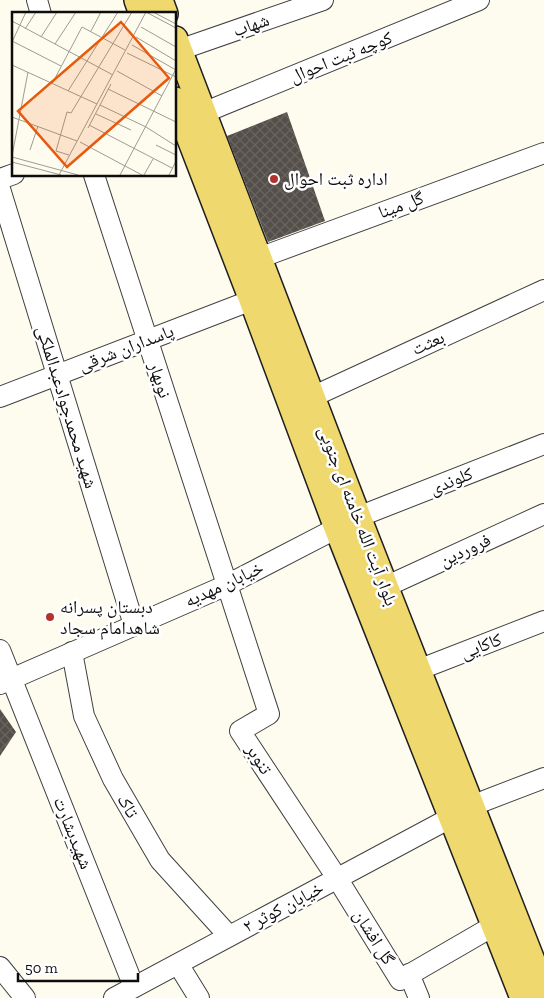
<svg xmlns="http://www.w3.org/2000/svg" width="544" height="998" font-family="'Zilla Slab','Noto Naskh Arabic',serif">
<defs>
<pattern id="building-cross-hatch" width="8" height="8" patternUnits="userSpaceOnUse" patternTransform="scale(1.25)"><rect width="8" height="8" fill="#554f4a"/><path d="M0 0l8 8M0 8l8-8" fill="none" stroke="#686460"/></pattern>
</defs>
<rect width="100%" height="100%" fill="#fefcee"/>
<g fill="url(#building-cross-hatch)">
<path d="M287,112L325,221L268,242L227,136Z"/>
<path d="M0,709L16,732L0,756Z"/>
</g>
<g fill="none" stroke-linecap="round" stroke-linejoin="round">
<defs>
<g id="minor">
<path d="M37,0L41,14"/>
<path d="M179,50L323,0"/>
<path d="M203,113L479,0"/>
<path d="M94,175L269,714L240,731L337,878L400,980L495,925"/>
<path d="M0,179L14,174"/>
<path d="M0,189L134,625"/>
<path d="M259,258L544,153"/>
<path d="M0,397L252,300"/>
<path d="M312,397L544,290"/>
<path d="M358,517L544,444"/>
<path d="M385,587L544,514"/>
<path d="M0,650L134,987"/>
<path d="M72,652L84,716L113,779L160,860L229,936"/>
<path d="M418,670L544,621"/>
<path d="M0,684L227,585L337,528"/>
<path d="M471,806L544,778"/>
<path d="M178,964L199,998"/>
<path d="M0,967L25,998"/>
<path d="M409,974L419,998"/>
<path d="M114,998L452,817"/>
</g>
<g id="major">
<path d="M137,0L142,14"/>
<path d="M160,0L165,14"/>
<path d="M175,39L358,517L544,991"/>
<path d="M175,100L252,300L337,528L523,998"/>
</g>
</defs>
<use href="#minor" stroke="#404040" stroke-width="22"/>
<use href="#major" stroke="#1e1e1e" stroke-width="28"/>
<use href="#minor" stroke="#fff" stroke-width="20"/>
<use href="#major" stroke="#efd86e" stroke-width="25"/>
</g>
<g fill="#b3312f" stroke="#fff" stroke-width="2">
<circle cx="274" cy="179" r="5"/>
<circle cx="50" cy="617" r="5"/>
</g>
<g text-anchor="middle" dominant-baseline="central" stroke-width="5" stroke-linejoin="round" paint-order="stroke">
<g font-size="18" fill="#0d0d0d" stroke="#fff">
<text transform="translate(251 25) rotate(-19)">شهاب</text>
<text transform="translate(341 57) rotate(-22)">کوچه ثبت احوال</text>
<text transform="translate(401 205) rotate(-20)">گل مینا</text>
<text transform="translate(428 343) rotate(-25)">بعثت</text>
<text transform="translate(126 348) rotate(-21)">پاسداران شرقی</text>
<text transform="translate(160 380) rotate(72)">نوبهار</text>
<text transform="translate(67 407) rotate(73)">شهید محمدجوادعبدالملکی</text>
<text transform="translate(451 481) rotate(-22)">کلوندی</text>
<text transform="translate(358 516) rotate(69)">بلوار آیت الله خامنه ای جنوبی</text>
<text transform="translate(465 550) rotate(-25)">فروردین</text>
<text transform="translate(224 584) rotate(-25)">خیابان مهدیه</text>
<text transform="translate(481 646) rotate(-21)">کاکایی</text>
<text transform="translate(259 759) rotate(57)">تنوبر</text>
<text transform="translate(128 806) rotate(60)">تاک</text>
<text transform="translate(73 833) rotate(68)">شهیدبشارت</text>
<text transform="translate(283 907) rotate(-28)">خیابان کوثر ۲</text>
<text transform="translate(374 937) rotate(58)">گل افشان</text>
</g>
<g font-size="18" fill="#0d0d0d" stroke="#fff" text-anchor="start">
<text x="284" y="179">اداره ثبت احوال</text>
<text x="60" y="607">دبستان پسرانه<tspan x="60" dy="21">شاهدامام سجاد</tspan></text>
</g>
</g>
<g transform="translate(12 12)">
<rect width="164" height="164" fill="#fefcee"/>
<path fill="none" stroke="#9e9c94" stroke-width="1" d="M141,0L164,12M0,9L101,63M129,15L164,35M13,17L24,0M79,19L89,0M29,25L45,0M124,25L164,49M0,29L49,54M0,30L14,0M43,32L64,0M120,33L164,58M115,41L164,65M0,53L85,92M105,59L150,84M40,72L70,15L113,38M96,77L164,110M56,79L106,0M88,93L134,115L164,134M84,102L119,118M0,105L65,129M77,113L160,156M76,116L99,72M68,130L130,163M144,133L164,143M18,138L26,114M57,143L44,139L55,100L59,101L120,0M0,144L16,60M0,145L66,163M0,150L49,163M47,163L134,0L164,16M108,163L164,57M132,163L141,147M157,163L164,149"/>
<path fill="#e8590c" fill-opacity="0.15" stroke="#e8590c" stroke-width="2.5" d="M109,10L157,66L55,155L6,99Z"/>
<rect width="164" height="164" fill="none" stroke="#0d0d0d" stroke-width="2.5"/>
</g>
<path d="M18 973v8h120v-8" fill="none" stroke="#0d0d0d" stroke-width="2.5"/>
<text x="25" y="973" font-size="15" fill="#0d0d0d" stroke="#ffffff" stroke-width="4" paint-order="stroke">50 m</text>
</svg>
